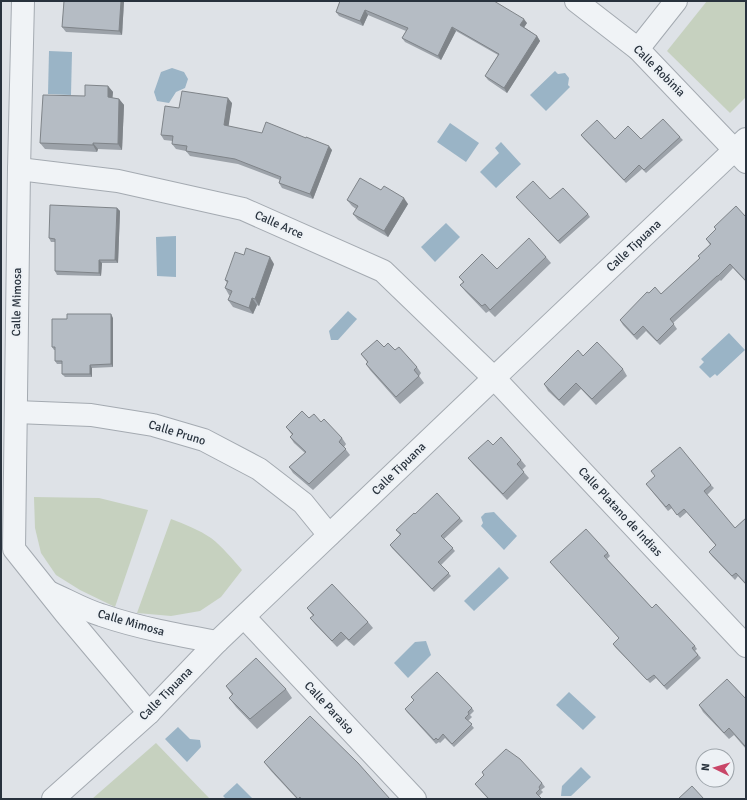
<svg xmlns="http://www.w3.org/2000/svg" width="747" height="800" font-family="Signika,sans-serif">
<rect width="100%" height="100%" fill="#dee2e7"/>
<g fill="#c6d1bf">
<path d="M707,1H746V97L730,113L667,51Z"/>
<path d="M34,497L99,498L148,510L115,607L80,590L56,575L41,553L35,528Z"/>
<path d="M171,519C185,524 199,530 211,538C223,547 233,560 242,570L221,597L200,611L171,616L137,613Z"/>
<path d="M156,743L210,799H92Z"/>
</g>
<g fill="#9ab4c6">
<path d="M49,51L72,52L71,95L48,94Z"/>
<path d="M172,68L184,72L188,79L185,88L176,92L169,103L157,101L154,92L161,72Z"/>
<path d="M555,71L558,74L565,73L569,78L568,85L570,87L546,111L530,95Z"/>
<path d="M450,123L479,143L466,162L437,142Z"/>
<path d="M501,142L521,164L496,188L480,172L499,153L495,148Z"/>
<path d="M446,223L460,237L435,262L421,247Z"/>
<path d="M176,236V277L157,276L156,237Z"/>
<path d="M348,311L357,319L338,340H331L329,331Z"/>
<path d="M729,333L745,350L717,376L715,374L710,378L699,367L704,362L701,359Z"/>
<path d="M494,512L517,536L504,550L481,526L483,523L481,517L485,513Z"/>
<path d="M499,567L509,578L474,611L464,601Z"/>
<path d="M426,641L431,655L408,678L394,663L415,642Z"/>
<path d="M569,692L596,717L583,730L556,705Z"/>
<path d="M178,727L190,739L200,740L201,747L187,762L165,739Z"/>
<path d="M581,767L591,777L571,796H561L562,786Z"/>
<path d="M237,783L253,799H226L223,796Z"/>
</g>
<g fill="none" stroke-linecap="round" stroke-linejoin="round">
<defs>
<g id="street">
<path d="M23,1L19,169L14,549L65,613L149,713"/>
<path d="M576,1L638,49L746,162"/>
<path d="M638,49L676,1"/>
<path d="M19,169L118,181L243,209L383,271L494,378L746,646"/>
<path d="M16,412L91,415L153,425L204,440L259,469L303,503L329,535"/>
<path d="M51,593C67,600 84,610 101,615C139,628 178,635 217,642"/>
<path d="M244,617L415,799"/>
<path d="M53,799L149,713L217,642L494,378L746,139"/>
</g>
</defs>
<use href="#street" stroke="#a4aab1" stroke-width="24"/>
<use href="#street" stroke="#f0f3f6" stroke-width="22"/>
</g>
<g fill="#9ca2a9">
<path d="M64,1H124L122,35L66,32L62,27Z"/>
<path d="M340,1L527,23L524,27L537,36L540,41L507,93L488,80L485,76L498,55L456,31L441,60L405,42L402,38L406,31L368,15L363,26L339,16L336,12Z"/>
<path d="M108,86L113,92L112,98L119,99L124,105L122,150L98,149L97,152L45,149L40,143L85,96Z"/>
<path d="M232,103L228,126L332,150L313,199L282,188L279,183L280,180L238,164L190,156L186,151L176,149L172,144L173,141L164,140L161,135L179,108Z"/>
<path d="M581,135L615,139H641L680,137L683,140L646,173L642,169L626,183L584,139Z"/>
<path d="M381,190L408,204L388,237L358,220L353,214L356,209L352,206L347,200Z"/>
<path d="M516,197L550,199L588,214L590,217L560,244L519,200Z"/>
<path d="M117,208L120,211L118,263H102L101,276L57,275L55,271V242H51L49,238Z"/>
<path d="M746,215V282L733,268L721,281L720,280L673,323L677,329L660,345L646,331L637,340L623,325L620,320L649,293L661,294L700,258L698,256L710,245L706,239Z"/>
<path d="M546,257L551,263L495,317L489,311L486,313L465,291L460,285L463,282L459,277L497,269Z"/>
<path d="M274,264L259,306L257,305L253,314L233,307L228,300L230,295H229L225,288L227,283L225,280Z"/>
<path d="M113,318V367L92,368V377H65L62,374V364H57L55,361V350H54L52,347L67,319Z"/>
<path d="M384,347L395,350L417,367L421,373L419,376L424,383L400,404L370,370L366,364L367,362L361,354Z"/>
<path d="M583,356L623,369L627,376L596,405L581,389L564,406L548,391L544,384Z"/>
<path d="M309,418L321,422L342,438L346,444L344,447L350,455L313,490L293,473L289,467L305,453L294,443L290,437L292,435L286,427Z"/>
<path d="M493,445L521,460L526,466L522,470L529,478L507,500L473,464L468,458Z"/>
<path d="M646,484L711,485L714,488L707,495L735,528L746,518V585L738,576L735,580L712,556L709,552L716,546L687,512L680,518L672,508L668,511Z"/>
<path d="M415,514L460,518L463,521L444,539L455,551L441,565L451,576L434,592L392,548L390,545L400,535L396,530Z"/>
<path d="M608,553L610,556L607,559L652,608L695,646L697,649L695,651L701,658L667,690L656,678L650,683L615,647L613,644L619,638L550,562Z"/>
<path d="M307,608L368,622L373,628L354,646L346,639L337,647L315,624L310,618L313,616Z"/>
<path d="M226,686L286,689L292,698L257,729L236,707L229,698L232,695Z"/>
<path d="M411,697L472,708L474,711L470,715L472,717L468,721L474,728L454,747L445,738L440,743L439,742L436,744L407,712L405,709L414,701Z"/>
<path d="M746,699V749L734,735L729,739L703,712L699,705Z"/>
<path d="M264,762L390,799H297L271,771Z"/>
<path d="M482,772L542,783L545,787L541,790L543,792L539,796L542,799H488L475,784L484,776Z"/>
</g>
<g fill="#7f8489">
<path d="M121,1H124L122,35L119,31Z"/>
<path d="M365,10L368,15L363,26L360,21Z"/>
<path d="M524,19L527,23L523,29L520,25Z"/>
<path d="M452,27L456,31L441,60L438,56Z"/>
<path d="M537,36L540,41L507,93L504,88Z"/>
<path d="M108,86L113,92L112,103L108,97Z"/>
<path d="M228,98L232,103L228,130L224,125Z"/>
<path d="M119,99L124,105L122,150L118,144Z"/>
<path d="M93,143L98,149L97,152L93,145Z"/>
<path d="M329,146L332,150L313,199L310,194Z"/>
<path d="M404,198L408,204L388,237L384,231Z"/>
<path d="M117,208L120,211L118,263L115,260Z"/>
<path d="M270,257L274,264L259,306L255,299Z"/>
<path d="M99,260L102,263L101,276L99,273Z"/>
<path d="M252,298L257,305L253,314L249,308Z"/>
<path d="M111,314L113,318V367L111,364Z"/>
<path d="M90,365L92,368V377L90,374Z"/>
</g>
<g fill="#b5bcc4" stroke="#7f8489">
<path d="M64,1H121L119,31L62,27Z"/>
<path d="M340,1H494L524,19L520,25L537,36L504,88L485,76L499,54L452,27L438,56L402,38L408,28L365,10L360,21L336,12Z"/>
<path d="M85,85L108,86V97L119,99L118,144L93,143V145L40,143L43,95L85,96Z"/>
<path d="M182,91L228,98L224,125L262,133L266,122L306,138V137L329,146L310,194L279,183L281,177L235,159L186,151L187,146L172,144L173,136L161,135L165,106L179,108Z"/>
<path d="M663,119L680,137L644,170L639,165L624,180L581,135L597,120L615,139L628,126L641,139Z"/>
<path d="M360,178L381,190L384,186L404,198L384,231L353,214L358,206L347,200Z"/>
<path d="M533,181L550,199L563,188L588,214L558,241L516,197Z"/>
<path d="M50,205L117,208L115,260H99V273L55,271V239L49,238Z"/>
<path d="M736,206L745,216L746,215V281L730,264L718,276H717L670,319L674,324L657,341L643,326L634,335L620,320L647,292L649,293L655,287L661,294L700,258L698,256L711,244L706,239L716,229L714,227Z"/>
<path d="M529,238L546,257L490,310L485,304L482,306L460,285L464,282L459,277L482,254L497,269Z"/>
<path d="M246,248L270,257L255,299L252,298L249,308L228,300L232,291L225,288L228,281L225,280L235,252L244,255Z"/>
<path d="M67,314H111V364L90,365V374H62V361H55V347H52V319H67Z"/>
<path d="M377,340L384,347L388,343L395,350L399,347L417,367L414,370L419,376L396,397L366,364L368,362L361,354Z"/>
<path d="M597,342L623,369L592,399L576,383L559,400L544,384L578,350L583,356Z"/>
<path d="M302,411L309,418L314,414L321,422L324,419L342,438L339,442L346,449L309,484L289,467L306,452L290,437L293,434L286,427Z"/>
<path d="M501,437L521,460L517,464L524,472L503,494L468,458L488,440L493,445Z"/>
<path d="M680,447L711,485L704,491L735,528L746,518V584L736,573L732,576L709,552L716,545L684,509L677,515L669,504L666,507L646,484L655,476L651,471Z"/>
<path d="M437,493L460,518L441,536L453,548L438,562L449,573L432,589L390,545L401,534L396,530L414,513L415,514Z"/>
<path d="M586,529L608,553L604,556L652,608L656,604L695,646L692,648L698,655L664,686L654,675L647,680L613,644L619,638L550,562Z"/>
<path d="M332,584L368,622L349,640L341,632L332,641L310,618L314,615L307,608Z"/>
<path d="M256,658L286,689L250,719L229,698L233,694L226,686Z"/>
<path d="M437,672L472,708L468,712L469,714L465,718L472,724L452,744L443,734L438,740L436,738L434,740L405,709L414,700L411,697Z"/>
<path d="M727,679L746,699V745L745,746L729,728L724,733L699,705Z"/>
<path d="M310,716L358,763L390,799H301L300,797L298,799L264,762Z"/>
<path d="M506,749L520,759L542,783L539,787L540,789L536,793L542,799H489L475,784L484,775L482,772Z"/>
<path d="M692,786L704,799H678Z"/>
</g>
<g text-anchor="middle" dominant-baseline="central" stroke-width="4" stroke-linejoin="round" paint-order="stroke">
<g font-size="12" fill="#28323d" stroke="#edf1f5">
<text transform="translate(659 71) rotate(45)">Calle Robinia</text>
<text transform="translate(279 225) rotate(24)">Calle Arce</text>
<text transform="translate(634 246) rotate(-43)">Calle Tipuana</text>
<text transform="translate(17 302) rotate(-89)">Calle Mimosa</text>
<text transform="translate(177 433) rotate(17)">Calle Pruno</text>
<text transform="translate(399 469) rotate(-44)">Calle Tipuana</text>
<text transform="translate(620 512) rotate(47)">Calle Platano de Indias</text>
<text transform="translate(131 623) rotate(16)">Calle Mimosa</text>
<text transform="translate(166 694) rotate(-45)">Calle Tipuana</text>
<text transform="translate(329 708) rotate(47)">Calle Paraiso</text>
</g>
</g>
<rect width="747" height="800" fill="none" stroke="#28323d" stroke-width="4"/>
<g transform="translate(715 768) rotate(275)"><circle r="19" fill="#edf1f5" stroke="#9ea5ab"/>
<path d="M0-3L7 15L0 10L-7 15Z" fill="#c94668"/>
<text y="-6" font-size="11" font-weight="bold" text-anchor="middle" fill="#28323d">N</text>
</g>
</svg>
